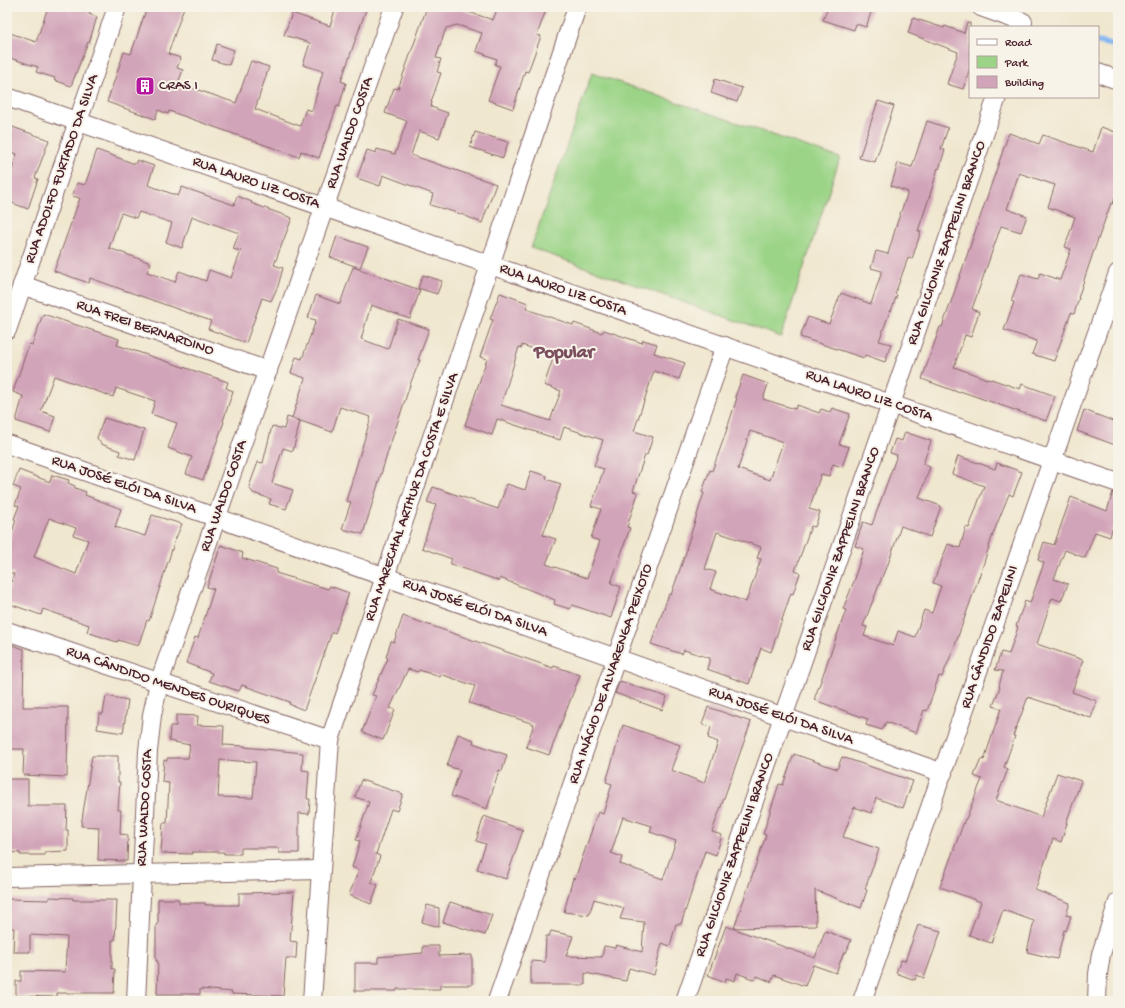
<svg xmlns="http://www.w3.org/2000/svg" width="1125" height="1008" font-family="'Gochi Hand',sans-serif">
<rect width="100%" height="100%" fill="#f7f3e8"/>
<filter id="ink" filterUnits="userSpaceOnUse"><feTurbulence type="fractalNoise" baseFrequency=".025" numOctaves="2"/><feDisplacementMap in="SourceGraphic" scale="8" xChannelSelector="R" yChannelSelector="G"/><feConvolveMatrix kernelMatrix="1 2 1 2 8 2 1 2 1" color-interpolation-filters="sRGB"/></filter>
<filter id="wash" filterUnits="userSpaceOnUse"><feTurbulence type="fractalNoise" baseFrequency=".012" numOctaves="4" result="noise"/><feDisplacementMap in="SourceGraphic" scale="16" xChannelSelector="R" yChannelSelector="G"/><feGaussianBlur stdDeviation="0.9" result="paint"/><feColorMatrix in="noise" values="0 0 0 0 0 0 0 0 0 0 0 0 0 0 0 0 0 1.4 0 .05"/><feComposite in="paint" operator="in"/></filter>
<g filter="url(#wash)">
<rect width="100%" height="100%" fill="#f0e7cf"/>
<path fill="#9bd487" stroke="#727a59" d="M592,73L840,158L781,337L531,248Z"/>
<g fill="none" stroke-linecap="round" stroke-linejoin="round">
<path stroke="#82b6f0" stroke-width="5.5" d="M1098,42L1118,46"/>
</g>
<g id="blocks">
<g fill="#d2a4b9" fill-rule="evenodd">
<path d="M48,7H91L89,14L97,17L89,43L88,42L71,86L54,80L55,78L36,72L38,67L7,57V32L36,42Z"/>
<path d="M147,7H184L168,54L181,58L177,68L183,70L178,83L236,103L251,61L269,67L255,109L300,126L306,109L312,111L323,71L303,65L310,43L284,35L292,13L330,26L336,7H367L341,81L346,83L339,107L337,106L319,158L301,151L299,157L169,111L168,114L158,110L155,119L107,102L124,52L131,54Z"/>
<path d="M427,7H453L493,20L498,7H547L537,35L541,36L528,72L525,71L513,109L488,100L500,66L495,65L497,59L476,51L482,33L457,25L446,28L436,58L441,59L437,72L441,73L431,102H432L431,107L448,113L439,138L419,131L411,155L496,184L482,223L461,214L430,205L433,194L383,175L380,186L357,178L367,150L376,153L377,149L395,154L407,121L385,113L394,88L398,89Z"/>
<path d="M828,7H873L866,27L856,24L854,30L823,20Z"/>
<path d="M913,18L944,28L945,26L964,33L967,23H970V68L963,89L947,84L958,52L908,33Z"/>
<path d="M217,44L234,50L229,65L212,60Z"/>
<path d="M715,79L742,88L737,102L711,93Z"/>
<path d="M878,101L894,106L875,162L859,158Z"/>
<path d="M927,121L948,128L941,149L945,150L939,169L938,168L930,195L918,231H921L912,259L908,258L895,294L897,295L891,311H890L879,341L891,344L885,362L865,355L864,358L800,337L808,317L829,324L841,293L871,304L882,271L871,268L876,251L888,254L897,223L908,192L891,186L898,163L912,167Z"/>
<path d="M7,125L49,140L35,178L38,179L28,209L7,201V185L17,154L7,151Z"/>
<path d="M1101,127L1118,133V146L1114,159L1118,161V189L1113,204L1111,203L1092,256L1078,298H1079L1074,314L1071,313L1054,361L1032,354L1037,341L1004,330L1014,302L1011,301L1021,274L1038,279L1040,273L1060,280L1071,249L1065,247L1075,217L1048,207L1055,185L1019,173L1007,209L1027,216L1021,232L1001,226L972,309L979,312L971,337L965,335L954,367L990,380L991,379L1020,389L1022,384L1055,396L1046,421L1026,414L960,391V393L922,379L940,327H942L951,302L1009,133L1039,144L1043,135L1093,152Z"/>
<path d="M475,132L508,142L503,158L470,147Z"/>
<path d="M97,150L135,164L137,160L154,166L148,185L178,196L182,187L234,205L237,196L252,202L251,203L292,218L274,265L283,268L278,286L271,301L262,298L246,343L208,329L211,321L90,278L89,283L54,271L80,198L72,196L77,183L85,185ZM139,212L172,223L166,242L182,248L192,217H194L239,233L233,249L241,251L231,278L209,270L206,281L179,271L175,282L147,272L151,263L109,248L121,213L136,218Z"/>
<path d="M337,236L368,247L360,268L330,257Z"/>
<path d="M353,267L420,290L410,319L371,305L361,339L388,349L398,319L429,329L418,360H420L411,382L389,448L363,534L342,529L351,502L346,501L371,417L340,407L332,432L292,418L305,378L291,373L296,357L302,359L316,320L308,318L316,295L340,304Z"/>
<path d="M423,275L442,281L437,294L418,288Z"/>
<path d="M500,293L528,303L526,309L573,325L574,323L602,333L604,330L642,343L643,340L657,344L654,353L685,363L679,379L654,371L634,431L653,437L647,455H645L633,491L638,493L627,527L630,528L611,583L621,587L611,618L572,605L570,609L554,604L555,600L500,578V581L450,564L452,559L422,548L436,505L427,502L433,487L498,509L507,484L525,490L531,471L547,476L546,479L561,484L543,535L556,539L546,564L587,578L600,541L591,538L601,509L591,506L604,469L594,466L603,440L564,427L560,440L497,419L492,435L465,425L487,359L480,357L493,320L490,319ZM522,345L554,356L544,385L561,391L550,421L501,405L519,347L522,348Z"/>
<path d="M43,314L119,339L117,345L228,382L226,388L233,391L223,421L224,422L203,480L186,474L192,457L168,448L177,423L151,414L155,401L116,388L113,397L54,376L41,411L55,416L50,432L16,421L23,396L13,392L29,344L32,345Z"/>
<path d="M743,375L768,384L763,399L795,409L797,405L819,413L821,409L830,412L832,408L850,414L839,444L849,447L842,467L833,464L829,476L821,474L809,509L820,512L815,527L811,526L795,571L800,573L793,594L791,593L771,652L761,648L749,684L707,669L710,658L684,650L682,654L651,644L669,594L671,595L687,549H686L704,493L702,492L710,470L712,471L724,438L737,398L735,397ZM750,431L783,442L770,480L738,469ZM717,532L761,547L757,558L761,559L746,602L710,589L716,572L705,569Z"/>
<path d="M1084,410L1118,423V446L1077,431Z"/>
<path d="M287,417L300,421L293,451L283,448L272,483L293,490L286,509L269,504L271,499L253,493L249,487L258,462L263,463L272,426L284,429Z"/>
<path d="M104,418L144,430L135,460L119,455L120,451L101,444L97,438Z"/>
<path d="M905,432L931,441L923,464L930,467L919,498L941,506L930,537L901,526L887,567H886L863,626L867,627L864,636L893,646L898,631L915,637L924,610L932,613L941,586L933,583L948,544L960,548L966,527L969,528L984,486L952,474L958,456L995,469L997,463L1022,472L1013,496L1009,494L993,534L979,578V577L955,645L942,677L939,676L927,711L924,710L916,733L886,722L882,730L866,725L868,719L814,700L846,610L843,609L856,576H855L864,549L855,546L863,522L872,525L897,455L890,453L895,439L902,441Z"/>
<path d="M19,470L50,482L52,475L69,480L68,483L75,486V488L86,492L85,495L121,509L115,527L145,536L152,515L182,524L175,540L149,621L147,620L138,646L118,640L117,642L87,632L89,625L43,609L41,615L7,603V594L14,574L7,572V548L16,520L14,519L19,506L15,505L21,489L13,486ZM49,518L76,528L73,535L88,540L76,574L34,557Z"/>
<path d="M1113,492L1118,493V531L1112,529L1110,537L1095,532L1085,558L1065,550L1054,579L1068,584L1061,601L1052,598L1037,644L1083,660L1072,692L1097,701L1091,718L1028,697L1013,736H1015L1004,767L1008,769L996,800L1041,817L1057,773L1081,781L1066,823H1067L1061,842L1053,839L1035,890L1070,903L1066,915L1071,916L1066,931L1064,930L1057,959L1027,952L1034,921L1003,910L991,943L969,935L981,902L940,887L965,819H966L982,779L974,776L981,759L984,760L1001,709L993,706L1000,687L999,686L1003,671L995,670L1001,652L1009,654L1018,627L1016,626L1025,601L1030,603L1044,563L1038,560L1044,542L1054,545L1071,497L1107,511Z"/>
<path d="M221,545L243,553L242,558L277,569L276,573L328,589L330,586L349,593L335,633L332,632L304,710L289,704L290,702L242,685L239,691L209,681L212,673L186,663L195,637L198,638L214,589L207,587Z"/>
<path d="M403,616L553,668L554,666L580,675L549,755L526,747L534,724L469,703L475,686L440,674V677L419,670L418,672L408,669L390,708L395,710L383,740L362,732L376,696L372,695L388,658L386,657L391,641L394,642Z"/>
<path d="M7,643L24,649L23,707H68L67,777L23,775L24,749H7Z"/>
<path d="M620,681L667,697L662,710L615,693Z"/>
<path d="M106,696L128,700L123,733L97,729L99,714H103Z"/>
<path d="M708,707L751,722L712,832L722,835L716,855L705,851L681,924H676L670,946L662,943L654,975L629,968L626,981L585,973V985H531V961L545,962L546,936H549L551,931L573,936L566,956L602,957L604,946L615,948L616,945L642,952L644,922L620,919L624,908L594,899L589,915L564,912L573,878L575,879L598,812L603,814L612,784L606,782L623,725L680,745L671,770L704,783L718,742L708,738L711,727L702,724ZM623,817L652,826L650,832L676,841L663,879L620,864L622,857L611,853Z"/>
<path d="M176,715L198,716L197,725L224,726L223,745L245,746V747L303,753L302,770L309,771L307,799H310L309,814L299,813V853H279V848H241V854H224V852H192V854L161,853L163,823H167L169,783L162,782L164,760L167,761V758H188L190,745L169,741L170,726H176ZM220,760L256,762L253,798L218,797Z"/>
<path d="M458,734L474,740L473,743L507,755L502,771L499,770L487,809L451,796L460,770L447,766Z"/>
<path d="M794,754L837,769L842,757L913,781L903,808L876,798L871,813L854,807L843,837L879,849L865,889L867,890L861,908L815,890L816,926L734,928L766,835L763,834L779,784L783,785Z"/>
<path d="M92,756H118V782H120L118,810H121L120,834L128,835L127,861L98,860L99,827L81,826Z"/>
<path d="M7,779H28V806H67L66,830H68V851L45,852V855H20V853L7,852Z"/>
<path d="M361,780L403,794L397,811L391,809L376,854L380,856L371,882L378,885L371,904L349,895L359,870L352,867L360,841L356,840L369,802L355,797Z"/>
<path d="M484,816L523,830L506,879L477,869L486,844L476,841Z"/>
<path d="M294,892L290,941L297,942L296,958H286L283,996L232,994V992L200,989V994H157L158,961H156V925L158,923V899H179V903H205V905H239V893Z"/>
<path d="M49,897L73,898V900H117L115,940H112V969H115L114,993H57V997L16,996V981H21V971L65,972L67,937L30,935V952H13L14,928H7V899L49,900Z"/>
<path d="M450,902L492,915L485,935L443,922Z"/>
<path d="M427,905L439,908V927L422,922Z"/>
<path d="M918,925L941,931L924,978L917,975L915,980L896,973L901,960L905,961Z"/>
<path d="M726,926L815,958L825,931L851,940L846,953L844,952L836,973L813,965L805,986L774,975L771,982L757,976L755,980L737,973L735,981L726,978L725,982L708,975Z"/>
<path d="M423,946H439V956L472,955V985H440V989H397V991H355V963H378V957L423,953Z"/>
</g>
</g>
</g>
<g filter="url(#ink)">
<use href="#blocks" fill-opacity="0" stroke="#846564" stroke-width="1"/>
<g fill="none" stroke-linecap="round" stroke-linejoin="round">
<defs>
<g id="minor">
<path d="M981,7L1023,22"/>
<path d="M1098,73L1118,80"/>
<path d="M7,97L1118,483"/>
<path d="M22,285L268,371"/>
<path d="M7,330L117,7"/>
<path d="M7,444L943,773"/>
<path d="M7,631L330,740"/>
<path d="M7,877L321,870"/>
<path d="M136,1001L148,751L152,715L159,683L394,7"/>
<path d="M312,1001L330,740L577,7"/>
<path d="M497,1001L725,346"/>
<path d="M685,1001L997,97"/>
<path d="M862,1001L1118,273"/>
<path d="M1097,1001L1098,974L1101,954L1118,902"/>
</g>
</defs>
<use href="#minor" stroke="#846564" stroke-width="20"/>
<use href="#minor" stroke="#fff" stroke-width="18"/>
</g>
</g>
<defs>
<symbol id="building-square" viewBox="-11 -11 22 22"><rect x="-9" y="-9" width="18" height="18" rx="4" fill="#b5179e" stroke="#f7f3e8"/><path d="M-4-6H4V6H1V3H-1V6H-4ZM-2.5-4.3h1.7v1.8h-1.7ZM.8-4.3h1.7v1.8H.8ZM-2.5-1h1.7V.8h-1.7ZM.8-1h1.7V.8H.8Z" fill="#fff"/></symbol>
</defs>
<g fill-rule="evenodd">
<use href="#building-square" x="134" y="75" width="22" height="22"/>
</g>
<g text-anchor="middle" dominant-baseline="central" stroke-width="4" stroke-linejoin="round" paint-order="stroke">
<g font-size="15" fill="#4a1f2b" stroke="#f7f3e8" text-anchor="start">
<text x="159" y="86">CRAS I</text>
</g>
<g font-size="15" fill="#4a1f2b" stroke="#f7f3e8">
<text transform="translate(350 133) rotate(-71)">RUA WALDO COSTA</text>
<text transform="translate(62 169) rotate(-71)">RUA ADOLFO FURTADO DA SILVA</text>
<text transform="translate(256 183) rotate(19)">RUA LAURO LIZ COSTA</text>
<text transform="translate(947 243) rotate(-71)">RUA GILCIONIR ZAPPELINI BRANCO</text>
<text transform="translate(563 290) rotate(19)">RUA LAURO LIZ COSTA</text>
<text transform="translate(145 328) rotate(19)">RUA FREI BERNARDINO</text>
<text transform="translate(869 396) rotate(19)">RUA LAURO LIZ COSTA</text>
<text transform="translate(124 485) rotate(19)">RUA JOSÉ ELÓI DA SILVA</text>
<text transform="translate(224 496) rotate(-71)">RUA WALDO COSTA</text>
<text transform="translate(412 497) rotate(-71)">RUA MARECHAL ARTHUR DA COSTA E SILVA</text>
<text transform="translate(841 549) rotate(-71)">RUA GILCIONIR ZAPPELINI BRANCO</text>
<text transform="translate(475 608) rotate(19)">RUA JOSÉ ELÓI DA SILVA</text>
<text transform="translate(990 637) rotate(-71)">RUA CÂNDIDO ZAPELINI</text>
<text transform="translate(611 674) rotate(-71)">RUA INÁCIO DE ALVARENGA PEIXOTO</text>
<text transform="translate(168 686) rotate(19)">RUA CÂNDIDO MENDES OURIQUES</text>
<text transform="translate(781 716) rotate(19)">RUA JOSÉ ELÓI DA SILVA</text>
<text transform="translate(145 808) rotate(-87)">RUA WALDO COSTA</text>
<text transform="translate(735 855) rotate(-71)">RUA GILCIONIR ZAPPELINI BRANCO</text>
</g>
<g font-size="19" font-weight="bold" fill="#7a4e5d" stroke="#f7f3e8">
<text x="564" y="353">Popular</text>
</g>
</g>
<rect width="1125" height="1008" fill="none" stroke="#f7f3e8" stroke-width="24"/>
<rect x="969" y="26" width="130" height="72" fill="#f7f3e8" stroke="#b29e9c"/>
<rect x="977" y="39" width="20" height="6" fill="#ffffff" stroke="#b29e9c"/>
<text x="1005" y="46" font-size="12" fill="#4a1f2b">Road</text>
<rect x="977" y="56" width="20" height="12" fill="#9bd487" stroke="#b29e9c"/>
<text x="1005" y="66" font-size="12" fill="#4a1f2b">Park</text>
<rect x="977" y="76" width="20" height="12" fill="#d2a4b9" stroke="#b29e9c"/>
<text x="1005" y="86" font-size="12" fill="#4a1f2b">Building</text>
</svg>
